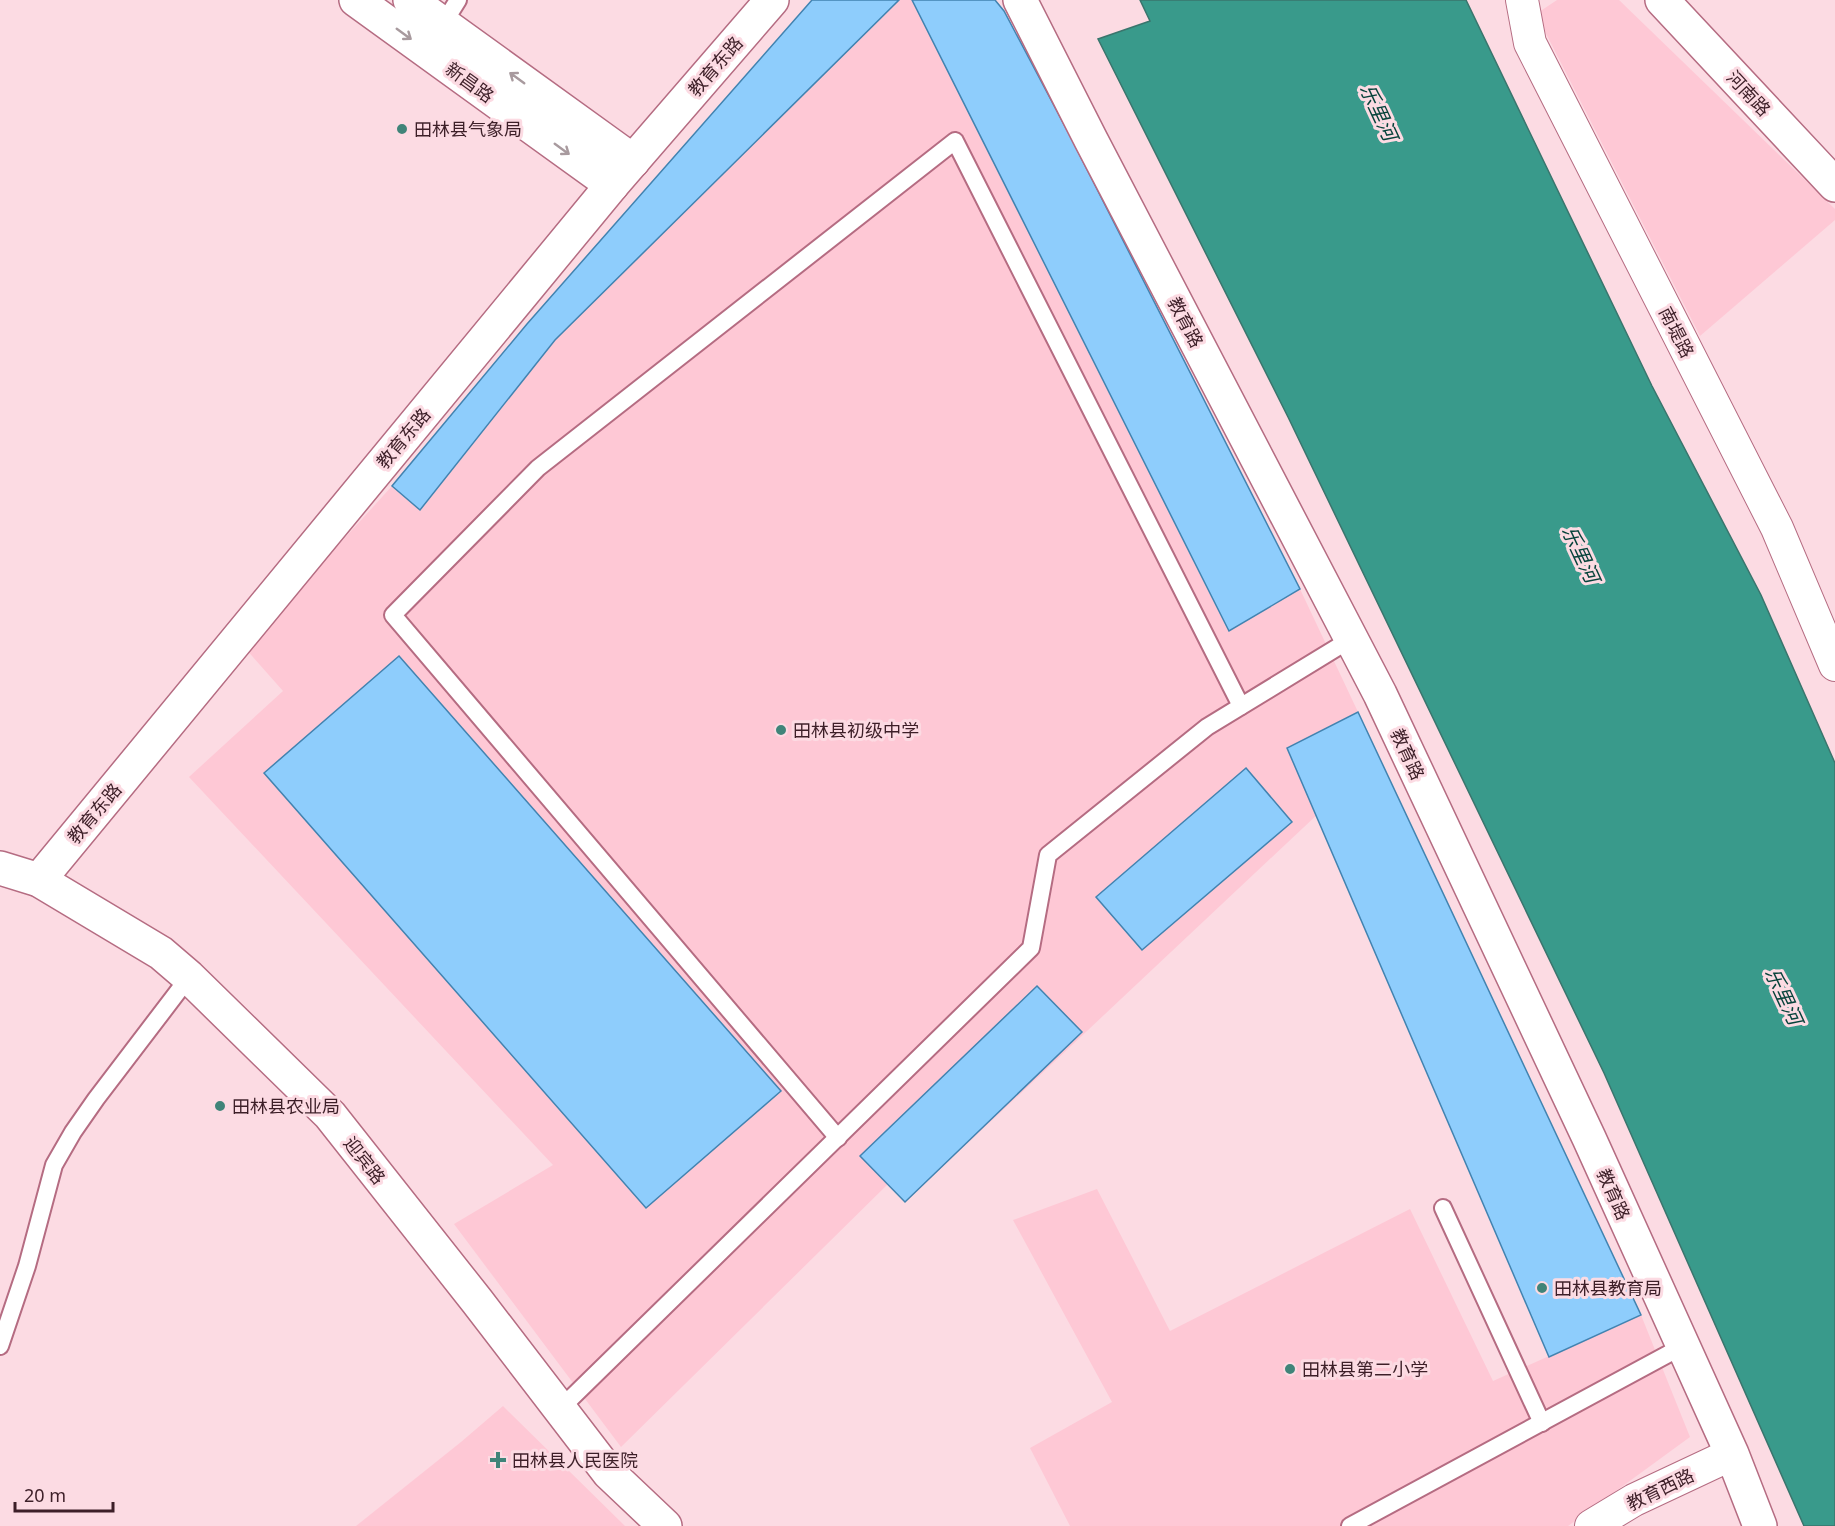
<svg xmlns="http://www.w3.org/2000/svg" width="1835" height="1526" font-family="'Noto Sans','Noto Sans SC',sans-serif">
<rect width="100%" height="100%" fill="#fcdbe3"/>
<g fill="#fec8d5">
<path d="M899,0H912L1228,630L1300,589L1358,712L1320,812L905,1202L888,1184L621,1447L454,1224L553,1165L189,777L283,691L245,648L392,486L421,510L555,340Z"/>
<path d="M1557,0H1619L1835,209V220L1700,336L1536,14Z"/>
<path d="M1097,1189L1170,1331L1410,1209L1493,1381L1641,1315L1690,1437L1568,1526H1070L1030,1448L1112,1402L1013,1220Z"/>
<path d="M503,1406L625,1526H356L461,1442Z"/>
</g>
<path fill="#399a8b" stroke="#3a756d" stroke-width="1.5" d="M1140,0H1466L1652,386L1761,595L1835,763V1526H1804L1604,1073L1288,417L1098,39L1150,21Z"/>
<g fill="#8ecdfc" stroke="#4283b0" stroke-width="1.5">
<path d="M812,0H899L555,340L420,510L392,486L527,324Z"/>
<path d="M912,0H995L1004,11L1069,134L1300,589L1229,631Z"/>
<path d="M399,656L781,1091L646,1208L264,773Z"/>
<path d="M1358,712L1641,1315L1549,1357L1287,748Z"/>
<path d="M1246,768L1292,822L1142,950L1096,897Z"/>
<path d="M1037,986L1082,1032L905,1202L860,1156Z"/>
</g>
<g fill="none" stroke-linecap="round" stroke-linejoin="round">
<defs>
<g id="lane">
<path d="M443,24L458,0"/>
<path d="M838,1138L393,615L538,468L955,141L1241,706"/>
<path d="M1443,1208L1542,1423"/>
<path d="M0,1346L27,1266L54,1165L73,1132L96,1099L189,977"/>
<path d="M560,1409L1031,948L1048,855L1207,727L1351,639"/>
<path d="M1350,1526L1683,1346"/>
</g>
<g id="street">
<path d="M1522,0L1530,43L1777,528L1835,665"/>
<path d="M1591,1526L1634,1500L1732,1454"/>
</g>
<g id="secondary">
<path d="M356,0L612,185"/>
<path d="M410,0L633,161"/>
<path d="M1020,0L1091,140L1380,694L1589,1138L1732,1454L1760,1526"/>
<path d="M1662,0L1835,185"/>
<path d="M0,868L39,880L161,953L189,977L330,1115L477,1301L609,1473L665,1526"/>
<path d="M39,880L612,185L772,0"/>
</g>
</defs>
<use href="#lane" stroke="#b56c82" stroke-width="20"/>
<use href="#street" stroke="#b56c82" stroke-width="34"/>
<use href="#secondary" stroke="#b56c82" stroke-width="36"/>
<use href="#lane" stroke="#fff" stroke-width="16"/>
<use href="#street" stroke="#fff" stroke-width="32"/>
<use href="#secondary" stroke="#fff" stroke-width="33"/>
</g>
<defs><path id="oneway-shaft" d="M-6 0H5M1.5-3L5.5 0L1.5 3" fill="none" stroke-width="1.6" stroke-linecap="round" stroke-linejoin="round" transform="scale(1.5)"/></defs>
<g stroke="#a89a9e">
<use href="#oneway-shaft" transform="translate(404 34) rotate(36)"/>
<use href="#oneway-shaft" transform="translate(517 78) rotate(-144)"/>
<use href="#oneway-shaft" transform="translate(562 149) rotate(36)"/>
</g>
<g fill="#408479" stroke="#fcdbe3" stroke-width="2">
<circle cx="402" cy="129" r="6"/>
<circle cx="781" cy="730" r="6"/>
<circle cx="220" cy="1106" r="6"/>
<circle cx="1542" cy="1288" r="6"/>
<circle cx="1290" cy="1369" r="6"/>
<path d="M495 1451h6v6h6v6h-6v6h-6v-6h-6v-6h6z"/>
</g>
<g text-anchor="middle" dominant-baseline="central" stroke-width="6" stroke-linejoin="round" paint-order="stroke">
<g font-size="18" fill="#3d1f28" stroke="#fcdbe3">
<text transform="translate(715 66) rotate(-49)">教育东路</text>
<text transform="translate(470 82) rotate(36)">新昌路</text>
<text transform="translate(1749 93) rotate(47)">河南路</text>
<text transform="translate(1186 322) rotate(62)">教育路</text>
<text transform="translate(1677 332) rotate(63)">南堤路</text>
<text transform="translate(403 438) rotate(-50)">教育东路</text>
<text transform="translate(1408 754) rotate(65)">教育路</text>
<text transform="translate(94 813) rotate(-50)">教育东路</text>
<text transform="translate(365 1160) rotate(52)">迎宾路</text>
<text transform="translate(1614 1194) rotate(66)">教育路</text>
<text transform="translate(1660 1489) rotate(-26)">教育西路</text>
</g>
<g font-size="18" fill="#3d1f28" stroke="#fcdbe3" text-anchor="start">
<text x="414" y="129">田林县气象局</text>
<text x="793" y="730">田林县初级中学</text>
<text x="232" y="1106">田林县农业局</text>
<text x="1554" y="1288">田林县教育局</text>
<text x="1302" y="1369">田林县第二小学</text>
<text x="512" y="1460">田林县人民医院</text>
</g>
<g font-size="20" font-style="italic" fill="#07433b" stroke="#fcdbe3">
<text transform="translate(1379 112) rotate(65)">乐里河</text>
<text transform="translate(1581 554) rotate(65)">乐里河</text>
<text transform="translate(1784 996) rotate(65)">乐里河</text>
</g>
</g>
<path d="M15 1502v9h98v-9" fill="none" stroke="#3d1f28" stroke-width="3"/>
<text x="24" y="1502" font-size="18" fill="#3d1f28" stroke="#fcdbe3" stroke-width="4.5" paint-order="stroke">20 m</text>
</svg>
